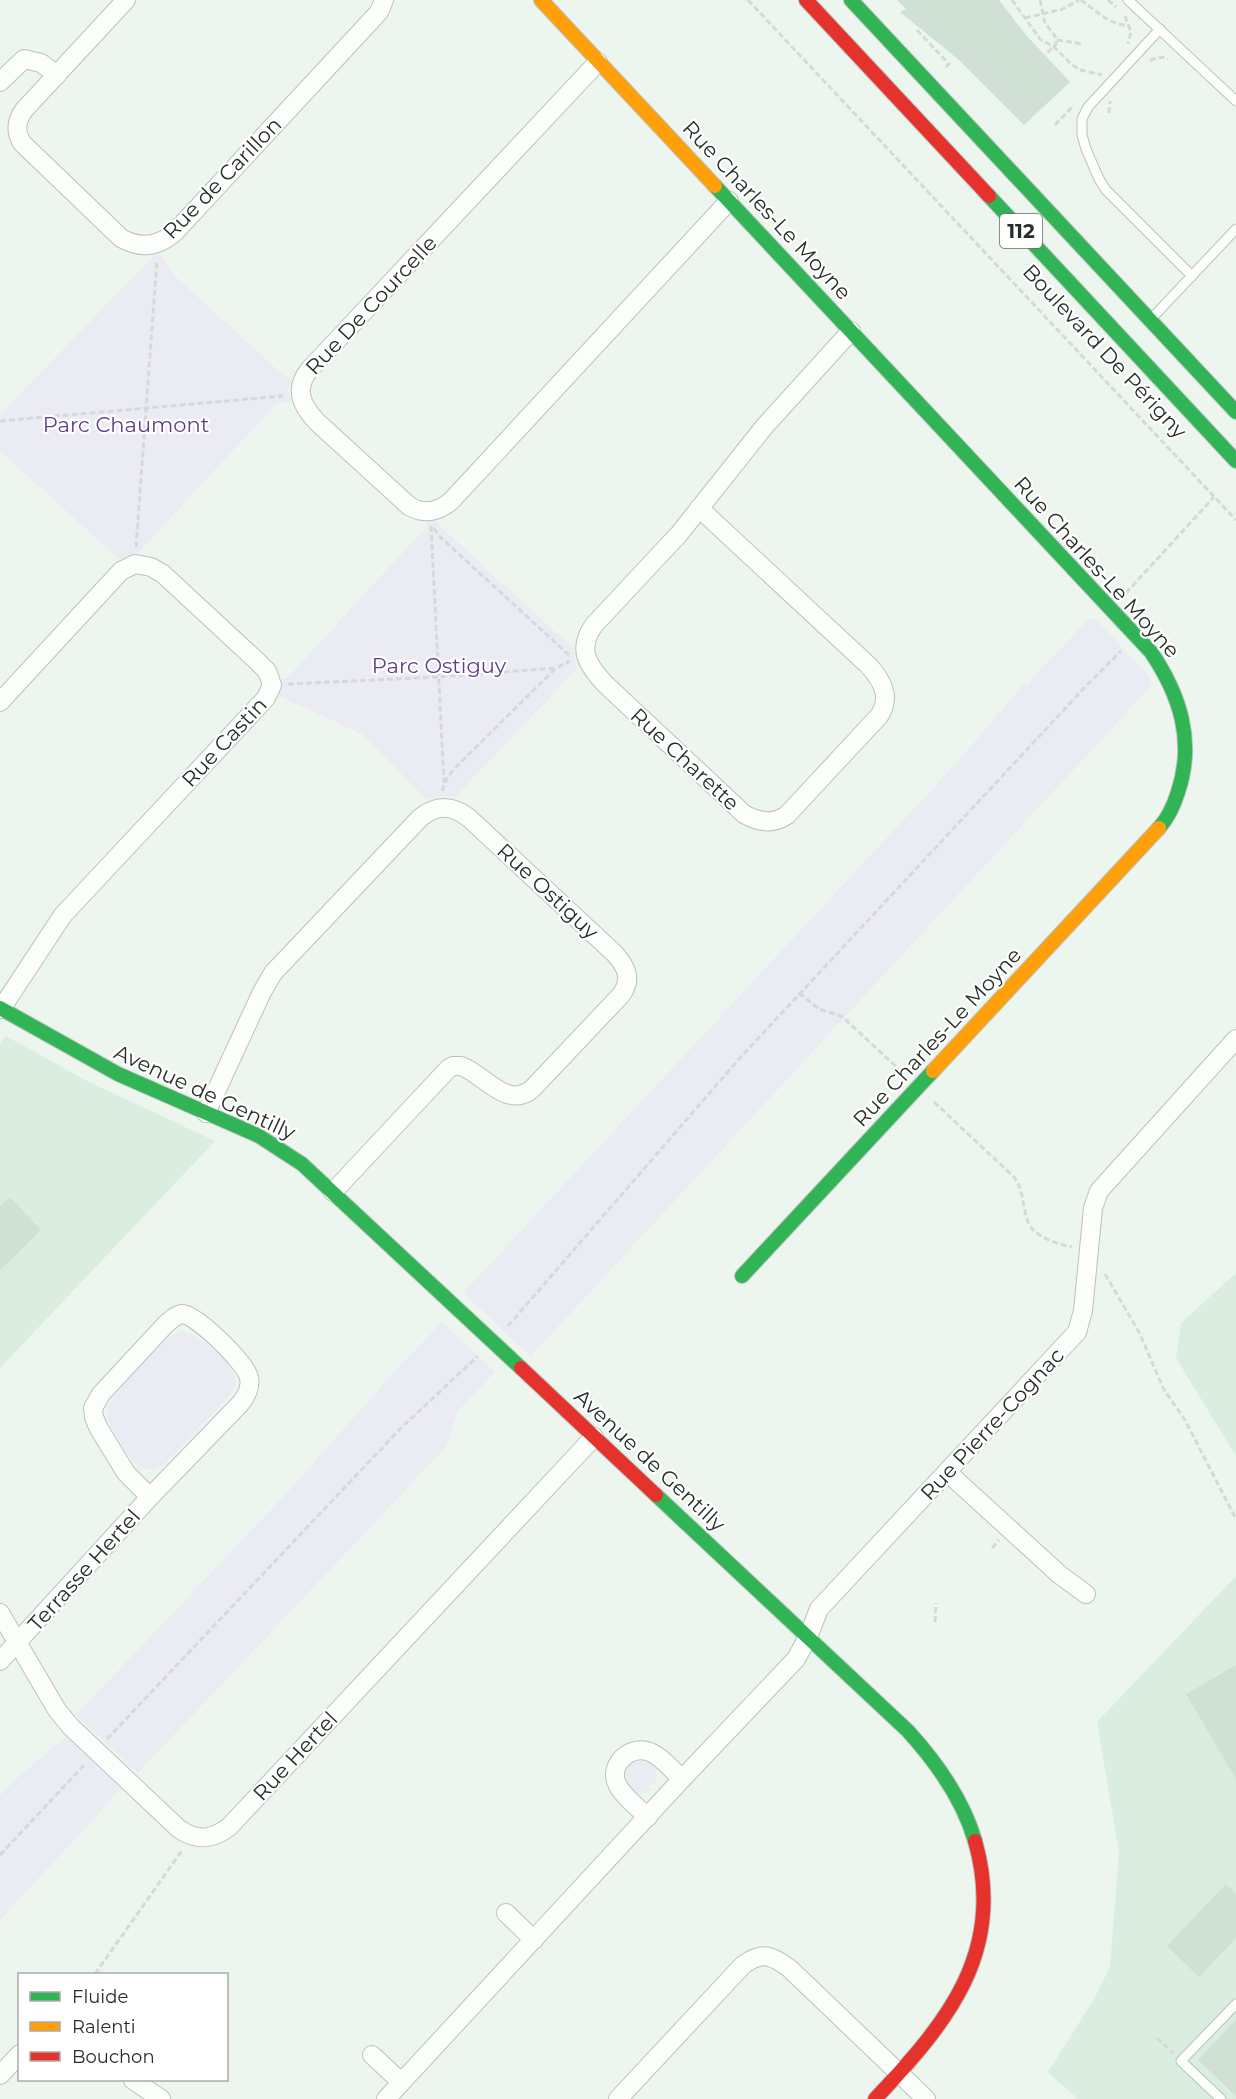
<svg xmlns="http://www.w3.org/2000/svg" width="1236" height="2099" font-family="Montserrat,sans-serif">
<rect width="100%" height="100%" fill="#ecf6ee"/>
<g fill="#dbeddf">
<path d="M6,1036L87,1081L215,1141L0,1368V1043Z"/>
<path d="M1236,1273V1456L1176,1358L1181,1323Z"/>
<path d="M1236,1576V2099H1078L1048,2072L1093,2001L1110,1967L1119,1852L1097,1722Z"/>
</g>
<g fill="#ebebf4">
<path d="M160,254L175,276L282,374L292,380L288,389L291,402L276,404L139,552L119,559L0,451V415L154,255Z"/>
<path d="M436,519L440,526L573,648L577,669L455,797L439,796L427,800L362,734L279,696L280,681L289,676L427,526L425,520Z"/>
<path d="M1090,618L1096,619L1145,672L1153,684L531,1356L463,1293L961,758L1024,684H1029L1034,676Z"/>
<path d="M442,1322L495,1372L458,1411L446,1447L138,1773L76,1715L284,1496L395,1371Z"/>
<path d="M182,1332C197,1332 231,1361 235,1376C236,1382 234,1388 231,1394L167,1462C144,1483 130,1458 119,1440C114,1431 106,1421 107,1411C108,1398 158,1348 169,1338C173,1335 177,1333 182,1332Z"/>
<path d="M66,1737L121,1789L0,1920V1795L19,1776Z"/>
<path d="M644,1759L655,1767L657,1778L654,1786L651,1784L648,1787L651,1790C640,1796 634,1793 625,1787L623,1769L633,1760Z"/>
</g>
<g fill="#d0e0d4">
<path d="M897,0H999L1026,35L1070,82L1024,125L959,60L900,12L906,9Z"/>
<path d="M10,1197L41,1230L0,1270V1206Z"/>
<path d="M1236,1665V1779L1186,1694Z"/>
<path d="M1226,1884L1236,1894V1938L1199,1977L1167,1946Z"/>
<path d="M1236,2020V2096L1198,2060Z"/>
</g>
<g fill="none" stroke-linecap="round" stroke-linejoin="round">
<defs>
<g id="lane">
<path d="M1128,0L1236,101"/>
<path d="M1160,29L1088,107L1082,119V135L1086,149L1099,179L1106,190L1192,276"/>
<path d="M1153,317L1236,229"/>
<path d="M1221,2099L1181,2061L1236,2004"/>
</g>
<g id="street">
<path d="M126,0L24,110C16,121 15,131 22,143L121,238C140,249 158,247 175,232L379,12L384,0"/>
<path d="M598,62L309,370C294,389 301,405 317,422L409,506C424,515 439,512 452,500L729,201"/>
<path d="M0,82L24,59L41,63L57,75"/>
<path d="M699,508L868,665C882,680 892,697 879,716L787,815C773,825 758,822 744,814L604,683C587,664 577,649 594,625L679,534L764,427L851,331"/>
<path d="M0,702L121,571L135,564L151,567L163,574L258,662L267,671L272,685L266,698L63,915L1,1009"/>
<path d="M206,1113L262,992L273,973L420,818C437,804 452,805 469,818L614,953C626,966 633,979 621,995L532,1089C507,1110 484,1074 461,1066H453L449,1068L333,1192"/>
<path d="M947,1472L1060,1575L1086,1594"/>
<path d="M0,1613L57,1710L71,1727L179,1829C197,1841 212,1840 229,1827L594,1437"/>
<path d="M0,1661L150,1497L240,1404C246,1397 251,1387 249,1378C247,1364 196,1314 182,1314C175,1315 171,1320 166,1324L101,1394L93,1408L94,1417L98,1427L126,1473L150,1497"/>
<path d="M648,1817C638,1808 625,1798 618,1786C607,1766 629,1744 650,1752C662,1757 672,1770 682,1779"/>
<path d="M506,1913L534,1940"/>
<path d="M372,2055L401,2082"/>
<path d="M0,2075L20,2054"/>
<path d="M133,2080L161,2099"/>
<path d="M386,2099L682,1779L796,1659L808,1637L819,1609L1077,1332L1083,1311L1093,1208L1099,1191L1236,1039"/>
<path d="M618,2099L743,1965C762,1951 771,1955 789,1968L926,2099"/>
</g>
<g id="fast">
<path d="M851,0L1236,412"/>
<path d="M715,186L1151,652C1180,695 1195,741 1178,792C1174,805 1168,818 1159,828"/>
<path d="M989,196L1236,461"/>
<path d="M0,1008L118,1074L259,1136L302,1164L521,1368"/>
<path d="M742,1276L933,1071"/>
<path d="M656,1495L908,1731C937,1763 963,1799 975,1841"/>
</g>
<g id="slow">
<path d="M541,0L715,186"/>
<path d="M933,1071L1159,828"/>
</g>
<g id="jam">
<path d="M806,0L989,196"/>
<path d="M521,1368L656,1495"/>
<path d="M875,2099C946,2024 1007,1952 975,1841"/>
</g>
</defs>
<use href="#lane" stroke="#bac2bc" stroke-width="11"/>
<use href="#street" stroke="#bac2bc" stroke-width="20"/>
<use href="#fast" stroke="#bac2bc" stroke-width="16"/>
<use href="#slow" stroke="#bac2bc" stroke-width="16"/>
<use href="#jam" stroke="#bac2bc" stroke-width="16"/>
<g stroke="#d7d9d7" stroke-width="3" stroke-dasharray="6 3" stroke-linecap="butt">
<path d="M748,0L1236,520"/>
<path d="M1012,0L1040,39L1054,47L1071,64L1080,70L1102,75"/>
<path d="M1040,0L1045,23L1055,36L1056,44L1045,55"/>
<path d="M1081,0C1095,10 1112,27 1130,25"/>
<path d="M1108,0L1116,7"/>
<path d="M1125,16L1131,32L1128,44"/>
<path d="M1025,18L1063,9L1079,0"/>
<path d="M917,30L949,64L945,68"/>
<path d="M1057,40L1083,44"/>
<path d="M1150,60L1163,57L1168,59"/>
<path d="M1109,113L1110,101"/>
<path d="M1055,125L1074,105"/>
<path d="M0,421L283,396"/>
<path d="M431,526L444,783"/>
<path d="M434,528L438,535L569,655"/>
<path d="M136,547L157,260"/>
<path d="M1126,593L1214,497"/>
<path d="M288,684L438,677L556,668"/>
<path d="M442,791L448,776L457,766L556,668L570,661"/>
<path d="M799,993L819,1009L841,1016L847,1021L903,1073"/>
<path d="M934,1102L1014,1177C1024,1190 1022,1206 1028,1222C1034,1237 1057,1244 1072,1247"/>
<path d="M1105,1274L1140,1334L1163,1388L1185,1420L1236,1519"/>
<path d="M508,1326L739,1059L1087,685L1121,651"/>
<path d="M992,1548L999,1540"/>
<path d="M935,1622L936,1603"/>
<path d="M107,1739L400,1429L478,1356"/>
<path d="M0,1855L85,1764"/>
<path d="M95,1974L183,1849"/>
<path d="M1157,2038L1173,2053"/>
</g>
<use href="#lane" stroke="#fcfefc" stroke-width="9"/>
<use href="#street" stroke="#fcfefc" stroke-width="18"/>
<use href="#fast" stroke="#30b455" stroke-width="14"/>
<use href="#slow" stroke="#ff9f0a" stroke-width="14"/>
<use href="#jam" stroke="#e5322d" stroke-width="14"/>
</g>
<g text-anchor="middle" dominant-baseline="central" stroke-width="4.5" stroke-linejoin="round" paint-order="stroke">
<rect fill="#fff" stroke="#686d68" stroke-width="1.5" x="1000" y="214" width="42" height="34" rx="4.5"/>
<g font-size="20" font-weight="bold" fill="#272e28">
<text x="1021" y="231">112</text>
</g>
<g font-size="21" fill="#272e28" stroke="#fff">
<text transform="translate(222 178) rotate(-46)">Rue de Carillon</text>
<text transform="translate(767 210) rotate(47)">Rue Charles-Le Moyne</text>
<text transform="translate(371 305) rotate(-47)">Rue De Courcelle</text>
<text transform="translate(1105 351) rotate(47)">Boulevard De Périgny</text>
<text transform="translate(1097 567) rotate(48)">Rue Charles-Le Moyne</text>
<text transform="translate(224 742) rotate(-47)">Rue Castin</text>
<text transform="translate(685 759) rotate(43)">Rue Charette</text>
<text transform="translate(548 891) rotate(43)">Rue Ostiguy</text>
<text transform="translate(937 1037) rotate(-47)">Rue Charles-Le Moyne</text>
<text transform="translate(205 1092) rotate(25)">Avenue de Gentilly</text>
<text transform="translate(992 1424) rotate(-47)">Rue Pierre-Cognac</text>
<text transform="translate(650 1460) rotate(43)">Avenue de Gentilly</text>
<text transform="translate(84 1570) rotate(-48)">Terrasse Hertel</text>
<text transform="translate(295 1756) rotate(-47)">Rue Hertel</text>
</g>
<g font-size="21" fill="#5e3e8a" stroke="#fff">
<text x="126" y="424">Parc Chaumont</text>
<text x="439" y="665">Parc Ostiguy</text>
</g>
</g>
<rect x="18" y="1973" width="210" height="108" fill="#ffffff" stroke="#a9aba9" stroke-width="1.5"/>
<rect x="30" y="1992" width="30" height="9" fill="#30b455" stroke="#a9aba9" stroke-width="1.5"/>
<text x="72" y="2003" font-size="18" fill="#272e28">Fluide</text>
<rect x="30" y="2022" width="30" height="9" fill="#ff9f0a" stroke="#a9aba9" stroke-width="1.5"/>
<text x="72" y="2033" font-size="18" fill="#272e28">Ralenti</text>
<rect x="30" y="2052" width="30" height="9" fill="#e5322d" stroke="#a9aba9" stroke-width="1.5"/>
<text x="72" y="2063" font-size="18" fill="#272e28">Bouchon</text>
</svg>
